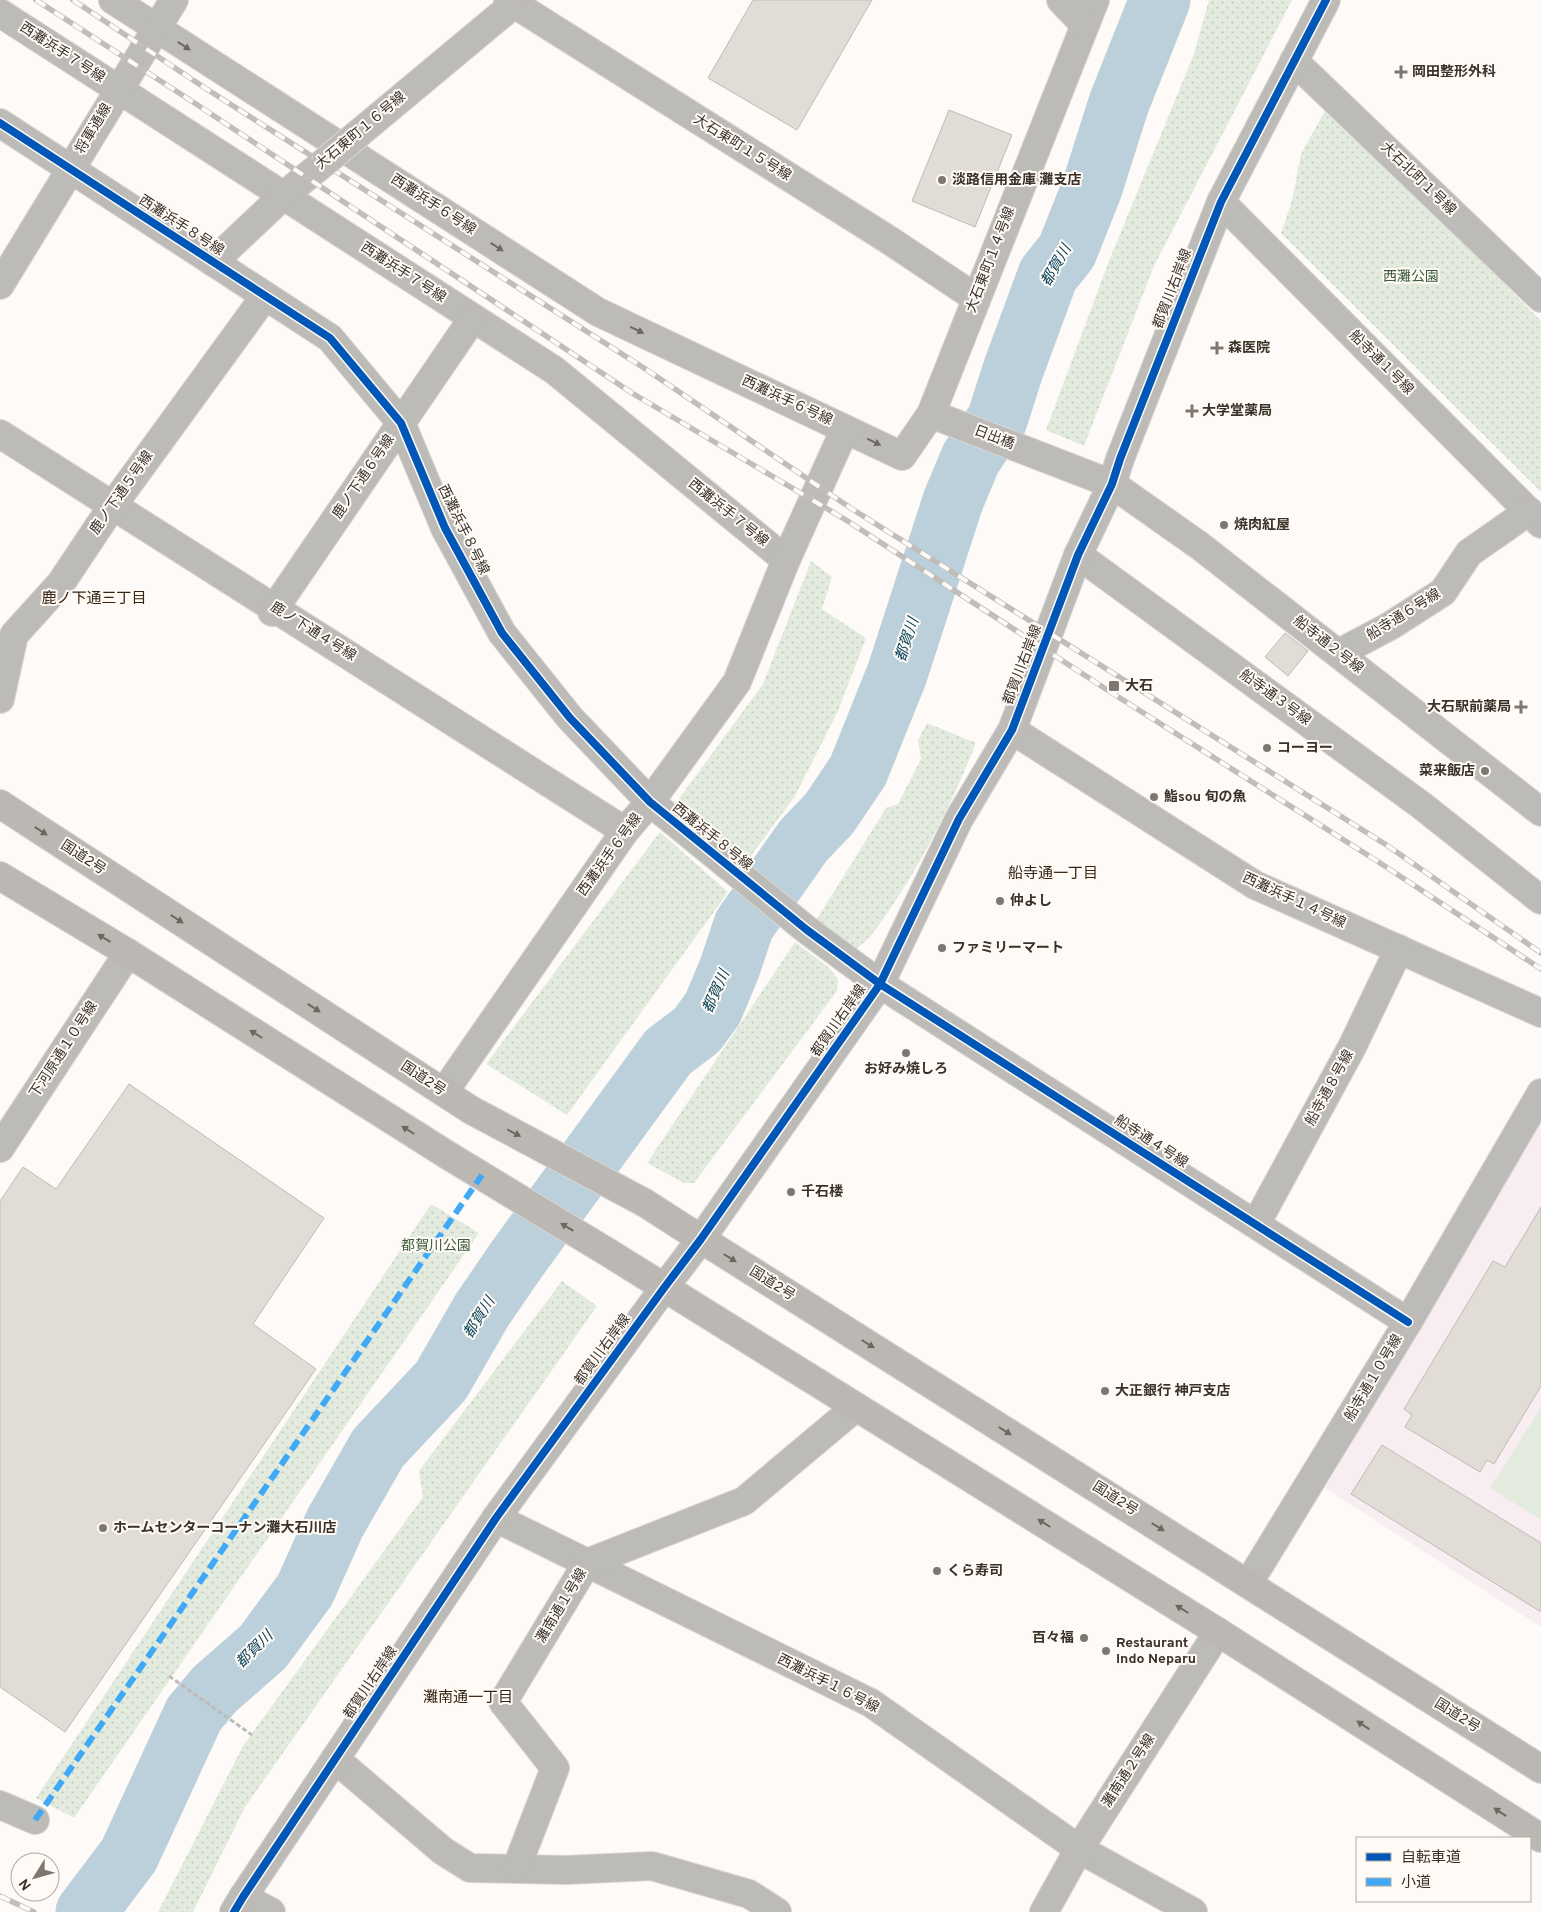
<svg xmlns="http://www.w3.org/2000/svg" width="1541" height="1912" font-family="Overpass,'Noto Sans JP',sans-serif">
<defs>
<pattern id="park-dots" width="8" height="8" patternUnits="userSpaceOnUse" patternTransform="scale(1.25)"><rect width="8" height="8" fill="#e3ebdf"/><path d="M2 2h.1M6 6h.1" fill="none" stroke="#c4cabf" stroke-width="1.8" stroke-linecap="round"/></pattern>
</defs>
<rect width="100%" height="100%" fill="#fdfaf7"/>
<path fill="#f8eef2" d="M1541,1120V1627L1325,1488Z"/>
<g fill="url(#park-dots)">
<path d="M1209,0H1292L1154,266L1084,446L1046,430L1109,261L1194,54Z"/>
<path d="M1327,107L1541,321V492L1281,233L1292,201L1301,154Z"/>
<path d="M811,561L832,577L822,609L866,638L838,711L795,796L747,861L673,807L763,684Z"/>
<path d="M927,723L976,743C953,801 925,857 890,909C880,924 871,938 856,949L814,924L886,808L898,804L921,759L918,740Z"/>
<path d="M660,832L728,892L567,1115L486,1064Z"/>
<path d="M795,942L828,967L838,979L837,991L694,1183H684L647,1163Z"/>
<path d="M431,1204L479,1233L74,1818L36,1798Z"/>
<path d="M562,1281L597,1306L245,1807L193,1912H158L243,1746L423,1497L419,1471Z"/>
</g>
<path fill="#e3ebdf" d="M1541,1407V1520L1490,1488Z"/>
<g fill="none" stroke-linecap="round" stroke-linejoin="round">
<path stroke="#bcd0dc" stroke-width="61" d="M86,1912L129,1855L194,1714L215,1689L263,1647L305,1590L335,1523L378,1448L441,1381L482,1310L517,1259L668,1052L697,1030L713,1008L730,967L744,925L804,840L829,814L858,771L897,674L953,501L971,458L997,420L1013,370L1048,275L1067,251L1092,188L1119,103L1160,0"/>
</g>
<g fill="#e1dcd6" stroke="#bfbbb5">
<path d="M753,0H872L797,130L708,78Z"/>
<path d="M949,110L1012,135L975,227L912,201Z"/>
<path d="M1285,633L1308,651L1288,676L1265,657Z"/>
<path d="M129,1084L324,1218L253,1324L316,1369L65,1732L0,1687V1201L23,1167L56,1189Z"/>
<path d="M1541,1207V1386L1494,1464L1487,1460L1480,1472L1405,1427L1412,1415L1404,1409L1493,1261L1505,1267Z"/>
<path d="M1382,1445L1541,1543V1612L1351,1494Z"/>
</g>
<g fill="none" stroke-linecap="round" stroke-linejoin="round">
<defs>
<g id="minor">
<path d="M113,0L598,312L902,456L931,414L1095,0"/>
<path d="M508,0L889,240L976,298"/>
<path d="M1061,0L1084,24"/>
<path d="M0,13L554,370L786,560"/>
<path d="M1294,61L1541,298"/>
<path d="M0,123L330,338L401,423L445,528L502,633L570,718L650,802L807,930L880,984L1408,1322"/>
<path d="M358,134L514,4"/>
<path d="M1221,202L1541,524"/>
<path d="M213,262L283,196L326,161"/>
<path d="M0,285L174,0"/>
<path d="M931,414L1112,484L1200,546L1541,812"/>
<path d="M0,434L625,831"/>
<path d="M1078,555L1421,805L1541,900"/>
<path d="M272,612L473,318"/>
<path d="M1339,653L1390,626L1443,592L1469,553L1529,511"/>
<path d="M0,699L14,635L61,583L113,505L265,296"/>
<path d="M1012,730L1255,885L1541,1013"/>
<path d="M444,1092L625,831L650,802L737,682L786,560L845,429"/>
<path d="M0,1148L128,953"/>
<path d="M1256,1224L1353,1045L1399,949"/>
<path d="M496,1518L871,1703L1079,1849L1193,1912"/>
<path d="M1248,1584L1408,1322L1541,1093"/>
<path d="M335,1759L443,1851L470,1868L566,1870L652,1866L749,1894L777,1912"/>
<path d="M0,1805L35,1820"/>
<path d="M516,1869L555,1768L503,1702L587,1563L744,1501L856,1407"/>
<path d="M243,1897L271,1912"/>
<path d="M234,1912L243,1897L496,1518L664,1288L701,1239L880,984L959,819L1012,730L1078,555L1112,484L1120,459L1221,202L1326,0"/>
<path d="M1044,1912L1079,1849L1218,1632"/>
</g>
<g id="highway">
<path d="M0,804L471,1110L645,1203L701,1239L1541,1769"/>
<path d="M0,876L128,953L449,1156L609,1253L1218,1632L1541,1838"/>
</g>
</defs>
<use href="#minor" stroke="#d9d6d3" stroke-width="30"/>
<use href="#highway" stroke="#d9d6d3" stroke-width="30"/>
<path stroke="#bebcb8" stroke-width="3" stroke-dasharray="5 2.5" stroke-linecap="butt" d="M169,1676L252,1735"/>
<use href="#minor" stroke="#bdbbb7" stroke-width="28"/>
<use href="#highway" stroke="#bbb8b3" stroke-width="28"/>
<defs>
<g id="rail">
<path d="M36,0L196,104L632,393L846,520L1112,693L1377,861L1541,969"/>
<path d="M73,0L205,88L644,368L852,509L1388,846L1541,953"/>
<path d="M0,1896L34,1912"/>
</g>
</defs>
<use href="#rail" stroke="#c0bdba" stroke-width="5.5"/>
<use href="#rail" stroke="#fffaf5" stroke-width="4" stroke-dasharray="11" stroke-linecap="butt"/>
<defs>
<path id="minor-bridge" d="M326,161L358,134"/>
</defs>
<use href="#minor-bridge" stroke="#d9d6d3" stroke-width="30" stroke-linecap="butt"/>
<use href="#minor-bridge" stroke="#bdbbb7" stroke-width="28"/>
<path stroke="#3fa9f5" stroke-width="6" stroke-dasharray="12 6" stroke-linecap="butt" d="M35,1820L482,1175"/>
<defs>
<g id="cycleway">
<path d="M0,123L330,338L401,423L445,528L502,633L570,718L650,802L807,930L880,984L1408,1322"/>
<path d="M234,1912L243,1897L496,1518L664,1288L701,1239L880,984L959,819L1012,730L1078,555L1112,484L1120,459L1221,202L1326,0"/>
</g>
</defs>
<use href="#cycleway" stroke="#fffaf5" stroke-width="11"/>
<use href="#cycleway" stroke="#0057b8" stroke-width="8"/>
</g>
<defs><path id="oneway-solid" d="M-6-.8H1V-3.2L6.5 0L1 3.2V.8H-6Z" transform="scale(1.25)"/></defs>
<g fill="#6e6862">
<use href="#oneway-solid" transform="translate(184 46) rotate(33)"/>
<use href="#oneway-solid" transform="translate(497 247) rotate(33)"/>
<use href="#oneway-solid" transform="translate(637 330) rotate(25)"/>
<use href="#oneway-solid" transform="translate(874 442) rotate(26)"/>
</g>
<g fill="#6e6760">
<use href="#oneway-solid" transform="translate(41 831) rotate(33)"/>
<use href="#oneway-solid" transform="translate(177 919) rotate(33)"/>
<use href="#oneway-solid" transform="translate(104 938) rotate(-149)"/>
<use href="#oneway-solid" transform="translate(314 1008) rotate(33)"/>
<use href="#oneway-solid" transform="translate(256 1034) rotate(-148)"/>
<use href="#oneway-solid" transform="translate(408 1130) rotate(-148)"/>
<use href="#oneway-solid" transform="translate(514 1133) rotate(28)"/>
<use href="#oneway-solid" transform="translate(567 1227) rotate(-149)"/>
<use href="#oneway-solid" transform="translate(730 1258) rotate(32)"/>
<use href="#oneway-solid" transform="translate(868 1344) rotate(32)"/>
<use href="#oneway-solid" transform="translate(1005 1431) rotate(32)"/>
<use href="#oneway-solid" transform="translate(1044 1523) rotate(-148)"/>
<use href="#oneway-solid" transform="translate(1158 1527) rotate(32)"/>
<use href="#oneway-solid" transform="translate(1182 1609) rotate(-148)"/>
<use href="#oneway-solid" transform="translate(1363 1725) rotate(-147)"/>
<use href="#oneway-solid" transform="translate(1500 1812) rotate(-147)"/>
</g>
<g fill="#7e7771" stroke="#fffaf5" stroke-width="2">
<path d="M1398.5 64.5h5v5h5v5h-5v5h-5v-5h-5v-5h5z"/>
<circle cx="942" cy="180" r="5"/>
<path d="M1214.5 340.5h5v5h5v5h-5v5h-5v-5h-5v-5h5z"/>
<path d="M1189.5 403.5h5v5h5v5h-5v5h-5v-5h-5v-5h5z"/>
<circle cx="1224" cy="525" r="5"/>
<rect x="1108" y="680" width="12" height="12" rx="2.5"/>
<path d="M1518.5 699.5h5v5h5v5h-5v5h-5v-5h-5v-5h5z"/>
<circle cx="1267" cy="748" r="5"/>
<circle cx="1485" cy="771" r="5"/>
<circle cx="1154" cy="797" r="5"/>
<circle cx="1000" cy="901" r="5"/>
<circle cx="942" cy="948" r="5"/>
<circle cx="906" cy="1053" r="5"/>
<circle cx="791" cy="1192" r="5"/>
<circle cx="1105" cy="1391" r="5"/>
<circle cx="103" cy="1528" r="5"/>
<circle cx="937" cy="1571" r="5"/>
<circle cx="1084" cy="1638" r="5"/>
<circle cx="1106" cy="1651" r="5"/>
</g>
<g text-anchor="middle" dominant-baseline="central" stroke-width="4" stroke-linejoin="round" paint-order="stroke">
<g font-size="14" fill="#3a3129" stroke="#fffaf5">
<text transform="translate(62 53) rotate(33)">西灘浜手７号線</text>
<text transform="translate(94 129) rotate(-59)">将軍通線</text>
<text transform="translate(361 131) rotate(-40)">大石東町１６号線</text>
<text transform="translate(742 148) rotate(32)">大石東町１５号線</text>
<text transform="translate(1418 179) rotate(44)">大石北町１号線</text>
<text transform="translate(433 205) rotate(33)">西灘浜手６号線</text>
<text transform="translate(181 226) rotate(33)">西灘浜手８号線</text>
<text transform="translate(991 260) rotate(-69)">大石東町１４号線</text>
<text transform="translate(403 273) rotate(33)">西灘浜手７号線</text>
<text transform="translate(1173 289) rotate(-69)">都賀川右岸線</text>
<text transform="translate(1381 363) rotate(45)">船寺通１号線</text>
<text transform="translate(787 401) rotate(25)">西灘浜手６号線</text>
<text transform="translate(994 438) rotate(21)">日出橋</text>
<text transform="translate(364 477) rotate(-56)">鹿ノ下通６号線</text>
<text transform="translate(122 493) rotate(-55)">鹿ノ下通５号線</text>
<text transform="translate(728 513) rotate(39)">西灘浜手７号線</text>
<text transform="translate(463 530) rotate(64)">西灘浜手８号線</text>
<text transform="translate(1404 615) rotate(-32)">船寺通６号線</text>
<text transform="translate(313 632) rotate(32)">鹿ノ下通４号線</text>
<text transform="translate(1328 645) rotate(38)">船寺通２号線</text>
<text transform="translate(1023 665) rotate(-69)">都賀川右岸線</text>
<text transform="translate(1275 698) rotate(36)">船寺通３号線</text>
<text transform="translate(712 837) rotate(39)">西灘浜手８号線</text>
<text transform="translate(610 855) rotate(-54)">西灘浜手６号線</text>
<text transform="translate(83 858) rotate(33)">国道2号</text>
<text transform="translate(1294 901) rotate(25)">西灘浜手１４号線</text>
<text transform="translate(839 1021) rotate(-55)">都賀川右岸線</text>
<text transform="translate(64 1050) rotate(-57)">下河原通１０号線</text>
<text transform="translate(423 1079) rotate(33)">国道2号</text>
<text transform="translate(1330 1088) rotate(-61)">船寺通８号線</text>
<text transform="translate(1151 1142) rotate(33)">船寺通４号線</text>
<text transform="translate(772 1284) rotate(32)">国道2号</text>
<text transform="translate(603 1350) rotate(-54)">都賀川右岸線</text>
<text transform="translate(1374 1378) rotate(-59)">船寺通１０号線</text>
<text transform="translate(1115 1499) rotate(32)">国道2号</text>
<text transform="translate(562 1606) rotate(-59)">灘南通１号線</text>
<text transform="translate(371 1683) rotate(-56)">都賀川右岸線</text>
<text transform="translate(828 1684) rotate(27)">西灘浜手１６号線</text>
<text transform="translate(1457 1716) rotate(32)">国道2号</text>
<text transform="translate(1129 1771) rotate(-57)">灘南通２号線</text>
</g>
<g font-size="14" font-weight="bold" fill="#3a3129" stroke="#fffaf5" text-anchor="start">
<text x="1412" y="72">岡田整形外科</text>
<text x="952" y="180">淡路信用金庫 灘支店</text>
<text x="1228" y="348">森医院</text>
<text x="1202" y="411">大学堂薬局</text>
<text x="1234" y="525">焼肉紅屋</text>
<text x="1125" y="686">大石</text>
<text x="1511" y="707" text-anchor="end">大石駅前薬局</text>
<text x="1277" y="748">コーヨー</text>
<text x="1475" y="771" text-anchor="end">菜来飯店</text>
<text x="1164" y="797">鮨sou 旬の魚</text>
<text x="1010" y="901">仲よし</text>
<text x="952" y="948">ファミリーマート</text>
<text x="906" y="1069" text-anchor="middle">お好み焼しろ</text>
<text x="801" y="1192">千石楼</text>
<text x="1115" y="1391">大正銀行 神戸支店</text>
<text x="113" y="1528">ホームセンターコーナン灘大石川店</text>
<text x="947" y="1571">くら寿司</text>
<text x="1074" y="1638" text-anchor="end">百々福</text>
<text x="1116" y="1643">Restaurant<tspan x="1116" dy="16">Indo Neparu</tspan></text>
</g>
<g font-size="14" fill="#3a5c37" stroke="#fffaf5">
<text x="1411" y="277">西灘公園</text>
<text x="436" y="1246">都賀川公園</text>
</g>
<g font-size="15" font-style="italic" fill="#09435d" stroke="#fffaf5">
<text transform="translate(1057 266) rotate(-60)">都賀川</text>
<text transform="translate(908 640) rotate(-72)">都賀川</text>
<text transform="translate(717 992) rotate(-66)">都賀川</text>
<text transform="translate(480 1318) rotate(-58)">都賀川</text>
<text transform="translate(255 1650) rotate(-45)">都賀川</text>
</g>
<g font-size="15" fill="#372514" stroke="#fffaf5">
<text x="94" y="599">鹿ノ下通三丁目</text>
<text x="1053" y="874">船寺通一丁目</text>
<text x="468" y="1698">灘南通一丁目</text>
</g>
</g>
<rect x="1356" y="1837" width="175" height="65" fill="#fffaf5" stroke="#b0aaa3"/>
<rect x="1366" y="1853" width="25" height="8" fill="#0057b8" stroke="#b0aaa3"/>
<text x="1401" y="1862" font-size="15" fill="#3a3129">自転車道</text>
<rect x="1366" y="1878" width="25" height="8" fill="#3fa9f5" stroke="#b0aaa3"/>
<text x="1401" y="1887" font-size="15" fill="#3a3129">小道</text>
<g transform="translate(35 1877) rotate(233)"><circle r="24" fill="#fffaf5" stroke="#b0aaa3"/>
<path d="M0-4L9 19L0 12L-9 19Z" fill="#7e7771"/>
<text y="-8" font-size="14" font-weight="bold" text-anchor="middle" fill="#3a3129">N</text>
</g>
</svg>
